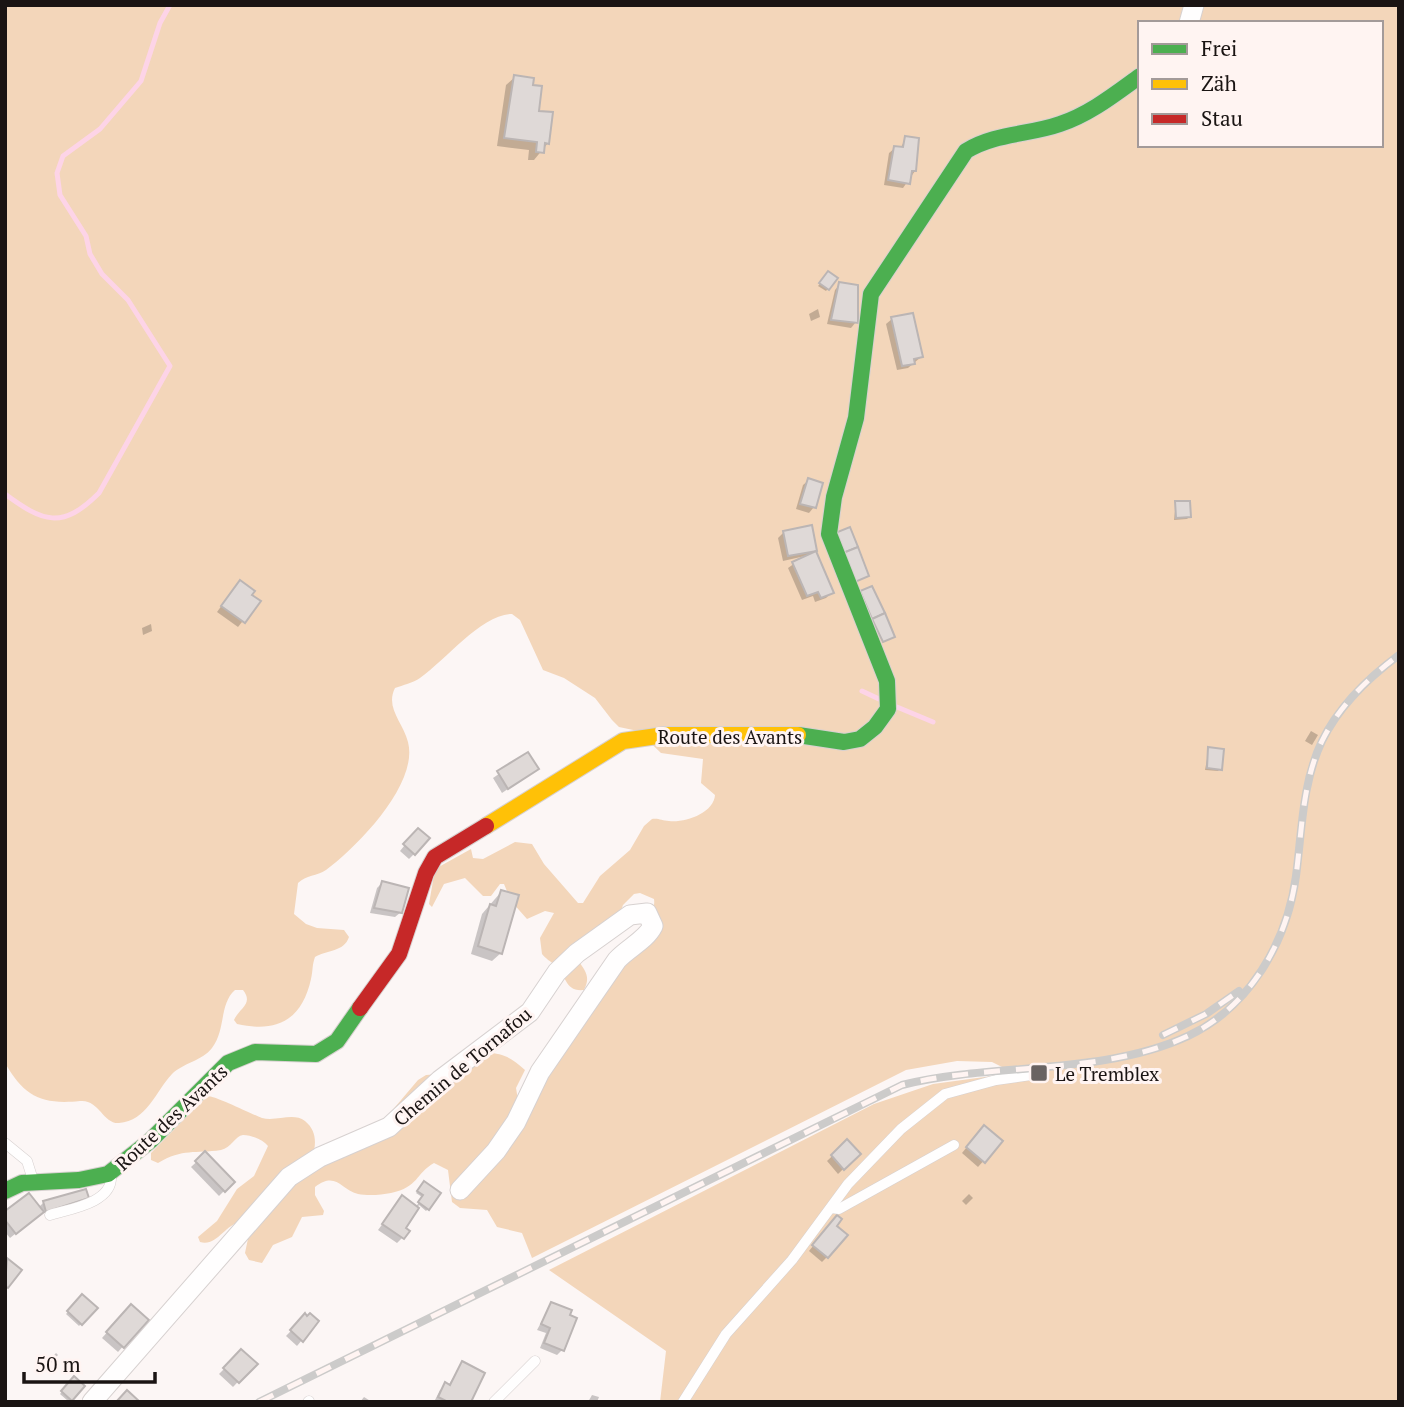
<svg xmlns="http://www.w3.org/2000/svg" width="1404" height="1407" font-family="'PT Serif',serif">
<rect width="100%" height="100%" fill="#fcf6f5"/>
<path fill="#f3d6ba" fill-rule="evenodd" d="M5,5H1399V1402H660L666,1351L549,1270L874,1104L933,1084L1014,1073L992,1062L957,1061L906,1070L532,1258L522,1233L497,1227L487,1210L460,1208L452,1202L448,1170L434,1163C415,1174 419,1187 391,1193C381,1195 368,1196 358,1194C340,1189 336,1171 315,1187V1195L324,1211L323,1215L302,1217L292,1237L273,1245L262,1263L249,1260L245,1253L250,1229L241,1222C225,1224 217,1247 200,1242L198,1237L217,1221L237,1189L254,1176L268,1146C263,1140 252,1135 243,1135C235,1136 231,1148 221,1150C195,1154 183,1148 158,1163L151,1160V1153L207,1096C216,1096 249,1113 262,1118C276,1122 293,1112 305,1121C317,1131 316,1143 313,1156L379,1126L418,1080L426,1075L452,1073L465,1055C493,1052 503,1050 525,1070L516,1088L519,1106L637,938C645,926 656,914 654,899L640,893L634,894L623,905L618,919L578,960C585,971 591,976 584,990C564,992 567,975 555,965C550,961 546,959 542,954L540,938L554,913L545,911L527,919L511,901L504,884H500L491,896H483L465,878L444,884L432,907L429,904L435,869L471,849L473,858L483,859L515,842L532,844L544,864L578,903H583L600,876L630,850L644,826L652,819C659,818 662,821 669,821C685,823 714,813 715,795L701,783L703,759L661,753L638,731L619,727L612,720L595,698L564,678L543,670L520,620L512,614C481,615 447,659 420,678C413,683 403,685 395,688C385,708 403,722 408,742C419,784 357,847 326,870C317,876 306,875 298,883L294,914L306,924L317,928L344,930L349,937C344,952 327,950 315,957C312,965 313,971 311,979C302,1020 277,1033 237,1024L234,1020C239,1008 254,1004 243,990H235C219,1004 226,1030 212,1048C202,1061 183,1063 172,1074C155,1092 147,1121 119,1123C103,1124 99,1099 80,1101C41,1105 24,1096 5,1063ZM1140,23H1381V145H1140Z"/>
<g fill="#0003">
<path d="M515,77L537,112L548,143L534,160H528L529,150L497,146L506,85Z"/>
<path d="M906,138L915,171L903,188L884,185L889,153L895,148L900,149Z"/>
<path d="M829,273L836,279L826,291L818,286Z"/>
<path d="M840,284L856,322L851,328L827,324L835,290Z"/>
<path d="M818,309L820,317L811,321L809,314Z"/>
<path d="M892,319L921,357L908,368L897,370L886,324Z"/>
<path d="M809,480L814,507L809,513L796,509L803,485Z"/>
<path d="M1176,503L1189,517L1187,519L1174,520Z"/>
<path d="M784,532L814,551L832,592L826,598L815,602L813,596L802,600L788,568L805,556L783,561L778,538Z"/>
<path d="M235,587L258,602L238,627L217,612Z"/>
<path d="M151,624L152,631L143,635L142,628Z"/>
<path d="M1311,731L1318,735L1312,745L1305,741Z"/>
<path d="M1209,749L1220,769L1218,771L1205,770Z"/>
<path d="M528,754L537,769L502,793L493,778Z"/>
<path d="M413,835L414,854L409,859L400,851Z"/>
<path d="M382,883L401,912L395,917L370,913L377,888Z"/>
<path d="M501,892V953L492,961L471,954L482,914Z"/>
<path d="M979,1132L1001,1141L978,1167L962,1153Z"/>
<path d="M847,1142L859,1154L838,1174L827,1161Z"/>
<path d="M205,1154L233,1182L219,1196L191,1167Z"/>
<path d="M422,1186L428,1209L426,1211L419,1205L403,1228L407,1231L402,1238L397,1243L378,1230L402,1198L416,1207L422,1197L416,1193Z"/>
<path d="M969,1194L973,1198L966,1205L962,1201Z"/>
<path d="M87,1197L82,1202L40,1214L10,1238L5,1232V1213L38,1208L44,1202Z"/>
<path d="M832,1223L827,1257L822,1262L809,1251Z"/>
<path d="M82,1297L96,1308L79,1326L66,1314Z"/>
<path d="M551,1304L562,1350L557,1355L540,1348L546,1333L537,1330Z"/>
<path d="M126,1311L146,1320L118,1352L102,1338Z"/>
<path d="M305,1316L302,1340L297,1346L286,1336Z"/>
<path d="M242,1351L255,1364L233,1387L219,1374Z"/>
<path d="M56,1353L58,1355L50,1364L48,1362Z"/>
<path d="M462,1363L469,1402H434L440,1390L448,1386Z"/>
<path d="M74,1378L83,1386L68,1401L60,1394Z"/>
<path d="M592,1395L599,1397L597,1402H588Z"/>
<path d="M364,1397L372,1402H360Z"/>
</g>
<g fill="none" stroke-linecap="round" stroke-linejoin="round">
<g stroke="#fdd4e7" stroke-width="5">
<path d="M5,494C43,522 62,530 99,493L170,366L128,300L102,274L90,254L86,236L60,195L57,173L63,156L100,129L141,81L160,23L170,5"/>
<path d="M862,691L879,699"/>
<path d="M897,707L933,722"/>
</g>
</g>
<g fill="#dfd9d7" stroke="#bbb5b4" stroke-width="2">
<path d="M514,75L534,78L533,85L542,86L539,111L553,112L549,144L545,143L544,153L536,152L537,142L504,138Z"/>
<path d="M905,136L919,138L916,171H912L910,184L888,180L894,146L903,147Z"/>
<path d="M828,271L838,278L829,290L819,283Z"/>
<path d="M839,282L858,285V323L831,320Z"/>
<path d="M913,313L923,357L914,359L915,364L902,366L891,317Z"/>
<path d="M808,478L823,483L816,508L800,504Z"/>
<path d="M1175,501H1190L1191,517L1176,518Z"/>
<path d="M812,525L817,551L788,556L783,531Z"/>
<path d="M850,527L858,547L843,553L835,533Z"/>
<path d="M858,547L869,576L855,582L843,553Z"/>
<path d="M816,551L834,593L821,598L818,592L807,596L792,562Z"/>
<path d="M240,580L255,591L252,595L261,601L245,623L221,606Z"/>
<path d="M872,586L885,613L872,619L860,591Z"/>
<path d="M885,613L895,637L883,642L872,619Z"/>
<path d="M1208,747L1224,749L1222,770L1207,768Z"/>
<path d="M528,752L539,769L508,789L497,771Z"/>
<path d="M418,828L430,838L415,855L403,844Z"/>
<path d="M382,881L409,888L402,913L374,908Z"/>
<path d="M501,890L519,895L502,954L478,946L490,904L496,906Z"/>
<path d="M984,1125L1003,1141L985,1163L966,1147Z"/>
<path d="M847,1139L861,1154L844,1170L831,1155Z"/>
<path d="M205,1151L235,1182L225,1192L195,1161Z"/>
<path d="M424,1181L441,1193L429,1210L418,1202L423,1195L417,1191Z"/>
<path d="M86,1189L89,1198L46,1212L43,1201Z"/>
<path d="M29,1193L44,1212L16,1234L5,1220V1211Z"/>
<path d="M402,1195L419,1208L406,1228L410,1231L404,1239L382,1224Z"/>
<path d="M837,1215L842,1219L837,1226L848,1235L828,1258L812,1245Z"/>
<path d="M7,1258L22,1270L8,1288L5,1286Z"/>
<path d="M82,1294L98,1308L82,1325L67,1311Z"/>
<path d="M551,1302L572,1310L570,1315L577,1318L564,1351L544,1343L550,1328L541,1324Z"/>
<path d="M131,1304L149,1320L124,1348L106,1332Z"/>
<path d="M305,1313L307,1316L310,1313L319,1321L303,1342L290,1330Z"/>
<path d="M241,1349L258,1364L239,1383L223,1368Z"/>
<path d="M462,1361L485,1373L471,1402H448L438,1397L445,1382L450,1385Z"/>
<path d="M74,1376L85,1386L72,1401L61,1391Z"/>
<path d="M127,1390L140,1402H116Z"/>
</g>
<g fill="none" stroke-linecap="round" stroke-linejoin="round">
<defs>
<g id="lane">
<path d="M5,1143L27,1161L33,1180"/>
<path d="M831,1208L839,1209L848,1204L954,1145"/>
<path d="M50,1215C69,1209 112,1203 111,1177"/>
<path d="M308,1402L309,1401"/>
<path d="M494,1402L535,1361"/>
<path d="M683,1402L726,1334L792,1260L848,1184L901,1129L945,1094L996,1080L1031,1075"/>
</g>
<g id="street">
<path d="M1189,23L1194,5"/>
<path d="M92,1402L289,1177L320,1157L389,1127L440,1080L530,1012L557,972L577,953L630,915L647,913L653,926C646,940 628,948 617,960L540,1072L516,1122L496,1151L460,1190"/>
</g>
<g id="fast">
<path d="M798,735L844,742L860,739L875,727L888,709L887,681L829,534L834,497L856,418L871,294L966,151C995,133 1029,135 1060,124C1090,114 1115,94 1140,76"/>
<path d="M5,1191L22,1183L79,1180L108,1174L150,1141L228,1063L255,1052L316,1054L337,1041L360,1008"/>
</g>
<path id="slow" d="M486,826L623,741L664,735H798"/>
<path id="jam" d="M360,1008L399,954L426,873L435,857L486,826"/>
</defs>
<use href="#lane" stroke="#d7d1d0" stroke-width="11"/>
<use href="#street" stroke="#d7d1d0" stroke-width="21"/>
<use href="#fast" stroke="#d7d1d0" stroke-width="18"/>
<use href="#slow" stroke="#d7d1d0" stroke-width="18"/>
<use href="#jam" stroke="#d7d1d0" stroke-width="18"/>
<use href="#lane" stroke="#fffefe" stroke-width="10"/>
<use href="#street" stroke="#fffefe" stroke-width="19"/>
<use href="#fast" stroke="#4caf50" stroke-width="16"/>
<use href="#slow" stroke="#ffc107" stroke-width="16"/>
<use href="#jam" stroke="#c62828" stroke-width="16"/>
<defs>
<g id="rail">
<path d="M1163,1035L1206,1014L1239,991"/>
<path d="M259,1402L902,1085C995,1062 1101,1076 1188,1036C1250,1007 1287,942 1296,876C1302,831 1302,783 1322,741C1339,706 1368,678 1399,655"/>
</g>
</defs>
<use href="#rail" stroke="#cccbca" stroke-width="8"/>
<use href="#rail" stroke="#fff4f2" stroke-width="5" stroke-dasharray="16" stroke-linecap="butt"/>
</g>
<rect fill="#696362" stroke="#fff4f2" stroke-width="2.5" x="1030" y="1064" width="18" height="18" rx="3.5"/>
<g text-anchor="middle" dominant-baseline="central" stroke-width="6" stroke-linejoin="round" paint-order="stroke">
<g font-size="19" fill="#1a1413" stroke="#fff4f2">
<text x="730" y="736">Route des Avants</text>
<text transform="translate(462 1066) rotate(-40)">Chemin de Tornafou</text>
<text transform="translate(171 1117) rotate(-43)">Route des Avants</text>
</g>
<g font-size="19" fill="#1a1413" stroke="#fff4f2" text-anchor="start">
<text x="1055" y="1073">Le Tremblex</text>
</g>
</g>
<rect width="1404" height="1407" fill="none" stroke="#1a1413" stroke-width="14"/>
<rect x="1138" y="21" width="245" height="126" fill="#fff4f2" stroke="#a39a99" stroke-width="2"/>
<rect x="1152" y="44" width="35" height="10" fill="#4caf50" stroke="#a39a99" stroke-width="2"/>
<text x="1201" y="56" font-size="21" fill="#1a1413">Frei</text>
<rect x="1152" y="79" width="35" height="10" fill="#ffc107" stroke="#a39a99" stroke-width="2"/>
<text x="1201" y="91" font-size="21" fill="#1a1413">Zäh</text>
<rect x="1152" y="114" width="35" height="10" fill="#c62828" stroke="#a39a99" stroke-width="2"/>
<text x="1201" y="126" font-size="21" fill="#1a1413">Stau</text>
<path d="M24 1372v10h131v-10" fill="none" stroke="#1a1413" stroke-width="3.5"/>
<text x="35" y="1372" font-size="21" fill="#1a1413" stroke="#fff4f2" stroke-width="5" paint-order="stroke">50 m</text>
</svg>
